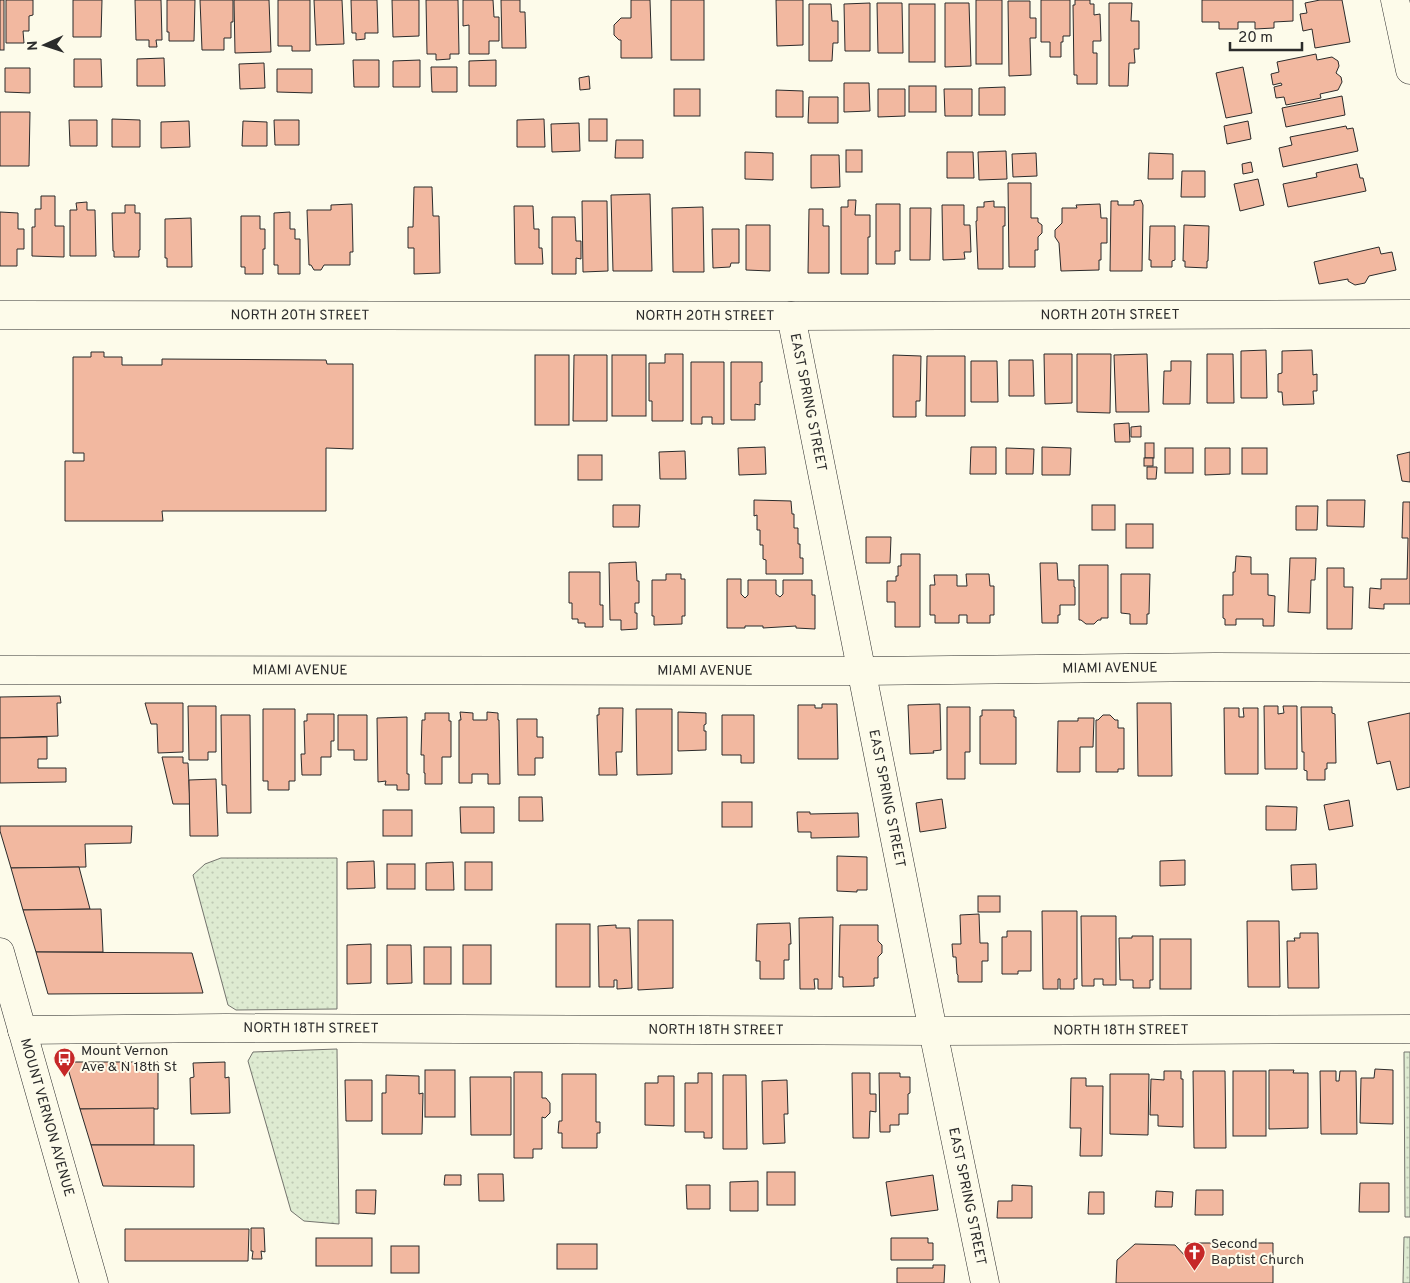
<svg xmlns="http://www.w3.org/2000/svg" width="1410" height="1283" font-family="Overpass,sans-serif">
<defs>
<pattern id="grass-dots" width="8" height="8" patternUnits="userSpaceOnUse" patternTransform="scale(1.25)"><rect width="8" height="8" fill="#deebd1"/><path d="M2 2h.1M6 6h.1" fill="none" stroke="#bfcab4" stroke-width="1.8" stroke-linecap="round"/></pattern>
</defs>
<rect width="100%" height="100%" fill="#fdfbea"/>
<g fill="url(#grass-dots)" stroke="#74746e">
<path d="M221,858H337V1009L236,1010L228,1005L193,875L205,864Z"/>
<path d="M337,1049L339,1224L304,1221L291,1211L248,1061L253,1052Z"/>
<path d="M1404,1052H1410V1217H1405Z"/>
<path d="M1404,1237H1410V1283H1403Z"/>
</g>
<g fill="#f2b8a0" stroke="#2b2b2b">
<rect x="0" y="0" width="4" height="50"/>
<path d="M6,0H33V15L29,16V31H23L24,43H6Z"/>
<path d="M73,0H102L101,37H73Z"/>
<path d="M135,0H161L162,40H156L157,47H149V40H136Z"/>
<path d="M167,0H195L194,41H169V32H167Z"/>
<path d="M200,0H233V22H231V38H224V50H202Z"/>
<path d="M234,0H269L271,52L235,53Z"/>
<path d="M278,0H310V51H292V46H278Z"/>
<path d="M314,0H342L344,44L316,45Z"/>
<path d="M351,0H377L378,33H365V39L356,40V33H352Z"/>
<path d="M392,0H419V36L393,37Z"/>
<path d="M426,0H458L459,54H450V59L436,60V54H427Z"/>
<path d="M463,0H493L494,17H499V41H489V54H469V25L463,26Z"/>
<path d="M501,0H520V12H525L526,48H502Z"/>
<path d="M631,0H650L652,58H621V40H619L614,35V25L621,18H631Z"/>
<rect x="671" y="0" width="33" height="60"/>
<path d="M776,0H803V45L777,46Z"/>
<rect x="976" y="0" width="26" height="64"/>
<path d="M1041,0H1070V36H1063V42H1061V57H1050V42H1041Z"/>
<path d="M1075,0H1090V4H1094V15L1100,14L1101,41H1093V53H1097V84H1077V75H1074L1073,5H1075Z"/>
<path d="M1202,0H1293V21L1274,22V28L1255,29V22H1238V29H1219V22H1202Z"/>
<path d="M1320,0H1342L1350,42L1315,48L1312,29L1303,31L1300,14L1307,13L1305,3Z"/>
<path d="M1008,1H1030V18H1036V38H1030L1031,75L1009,76Z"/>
<path d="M870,3V51H845L844,4Z"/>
<path d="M877,3H902L903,53H878Z"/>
<path d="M945,3H969L971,66L945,67Z"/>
<path d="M1109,3H1132L1131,21H1139V49H1134L1135,63H1129L1128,86H1109Z"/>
<path d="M809,4H831L832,21H838V43H833L832,61H809Z"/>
<rect x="909" y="4" width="26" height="58"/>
<path d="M1316,54L1317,60L1332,57L1338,61L1339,66L1336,73L1341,77L1342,82L1338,90L1320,94L1321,98L1286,105L1284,97L1276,98L1274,87L1282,85L1281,83L1273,85L1271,74L1279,72L1277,62Z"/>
<path d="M164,58L165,86H137V59Z"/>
<path d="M74,59H101L102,87H74Z"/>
<path d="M353,60H379V87H354Z"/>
<path d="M420,60V87H393V61Z"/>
<path d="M496,60V86H469V61Z"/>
<path d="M264,63L265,88L240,89L239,64Z"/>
<path d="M431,67H457V92H432Z"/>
<path d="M1243,67L1252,113L1226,118L1216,73Z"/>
<path d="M5,68H30V93L5,92Z"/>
<path d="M277,69H312V93L277,92Z"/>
<path d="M589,76L590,89L580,90L579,78Z"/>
<path d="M844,83H869L870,111L844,112Z"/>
<rect x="909" y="86" width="27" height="26"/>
<path d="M1005,87V115H979V88Z"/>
<rect x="674" y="89" width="26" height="27"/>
<path d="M878,89H905V116L878,117Z"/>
<path d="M944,89H972V116H945Z"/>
<path d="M776,90L803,91V117H776Z"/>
<path d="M1342,96L1345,115L1286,127L1282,108Z"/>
<path d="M809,97H838V123H808Z"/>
<path d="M0,112H30L29,166H0Z"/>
<path d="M112,119L140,120V147H112Z"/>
<path d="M544,119L545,147H517V120Z"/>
<rect x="589" y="119" width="18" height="22"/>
<path d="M69,120H97V146H70Z"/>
<path d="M274,120H299V145H275Z"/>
<path d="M189,121L190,147L161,148V122Z"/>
<path d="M243,121L267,122V146H242Z"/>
<path d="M1248,121L1251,139L1227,144L1224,126Z"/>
<path d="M579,123L580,151L552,152L551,124Z"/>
<path d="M1346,126L1347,129L1353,128L1358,151L1283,167L1279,148L1292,145L1290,137Z"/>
<path d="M616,140H643V158H615Z"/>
<rect x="846" y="150" width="16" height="22"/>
<path d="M1006,151L1007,179L979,180L978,152Z"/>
<path d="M745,152L773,153V180L745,179Z"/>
<path d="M947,152H973L974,178H947Z"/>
<path d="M1036,153L1037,176L1013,177L1012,154Z"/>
<path d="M1149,153L1173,154V179H1148Z"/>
<path d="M811,155H839L840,187L811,188Z"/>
<path d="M1251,162L1253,172L1243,174L1242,164Z"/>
<path d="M1357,164L1360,178H1363L1366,191L1288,207L1283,184L1317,177L1316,173Z"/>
<path d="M1182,171H1205V197H1181Z"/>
<path d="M1258,179L1264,205L1240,211L1234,184Z"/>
<path d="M1008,183H1031V218H1038V222L1042,225V233L1038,237V250H1035V267H1009Z"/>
<path d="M414,187H432L433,216H439L440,273L414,274V248H408V227H413Z"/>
<path d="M650,194L652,271H613L611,195Z"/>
<path d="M41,196H55V226H64V257L32,256V227H35V209H41Z"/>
<path d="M848,200H856L855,215H870V237H868V274H841V207H848Z"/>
<path d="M1141,200L1143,205L1142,271H1110L1111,201H1118V205H1134V201Z"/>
<path d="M582,201H607L608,271L583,272Z"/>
<path d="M994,201V207H1005V226H1003V269H978L976,221H977V207H984V202Z"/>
<path d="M87,202V210H95L96,256H70V210H77L76,203Z"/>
<path d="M352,204L353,252H350V265H324L321,270H314L311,265H309L307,210H331V205Z"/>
<path d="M876,204H900V251H895V264H876Z"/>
<path d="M1100,204L1101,218H1107V243H1101V260H1099V270L1061,271L1059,243L1055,237V230L1062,223V208H1077L1076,205Z"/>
<path d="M125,205H135V213H140V250H139V257H114V251H113L112,213H125Z"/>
<path d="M942,205H964V225H970L971,252H964L965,259L943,260Z"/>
<path d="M514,206H533L534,229H539V248H542L543,264H515Z"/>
<path d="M703,207L704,272H673L672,208Z"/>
<path d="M910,208H931L930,260H910Z"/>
<path d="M809,209H823V226H829V273H808Z"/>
<path d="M0,212L18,213V229H24V249H17V266H0Z"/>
<path d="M290,212V229H295V239H300V274H278V265H274V213Z"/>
<path d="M241,216H260V229H265V249H263V274H245V267H241Z"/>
<path d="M552,217H575L576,241H581V259L576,258V274H552Z"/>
<path d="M191,218L192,267H167V258H165V219Z"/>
<path d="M746,225H770V271L746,270Z"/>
<path d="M1184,225L1209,226L1208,261H1207V268L1185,267V261H1183Z"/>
<path d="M1150,226H1175V260L1172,261V267H1151V260H1149Z"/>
<path d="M712,229H739V263H731L730,267L713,268Z"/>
<path d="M1379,247L1381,254L1392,252L1396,270L1369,276L1365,283L1355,285L1348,281V279L1319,284L1314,262Z"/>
<path d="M1266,350L1267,398H1241V351Z"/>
<path d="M1312,350L1313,375L1317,374V391H1313L1314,404L1283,405L1282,392H1278V374L1282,373V351Z"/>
<path d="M91,352H104V357H122V365H162V359L326,360L327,364H353V449L326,448V511H162L163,521H65V461H84V453H73V357H91Z"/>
<path d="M665,354H683V421H652V401H649V363H665Z"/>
<path d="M1044,354H1072V403L1045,404Z"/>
<path d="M1077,354H1111L1110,413L1077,412Z"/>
<path d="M1147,354L1149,412H1116L1114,355Z"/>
<path d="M1207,354H1233L1234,403H1207Z"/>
<rect x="535" y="355" width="34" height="70"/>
<path d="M574,355H607V421H573Z"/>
<rect x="612" y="355" width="34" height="61"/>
<path d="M893,355L921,356L920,401H916V417H893Z"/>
<path d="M927,356H965V416H926Z"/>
<path d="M1009,360H1033L1034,396H1009Z"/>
<path d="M971,361H997L998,402H971Z"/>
<path d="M1171,361H1191L1190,404H1163L1164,371H1171Z"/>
<path d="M691,362H724V424H712V417H702V424H691Z"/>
<path d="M731,362H762V382H760V405L755,404V420H731Z"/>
<path d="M1129,423L1130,442H1115L1114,424Z"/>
<path d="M1141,426V437H1131V427Z"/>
<rect x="1145" y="443" width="9" height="15"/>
<path d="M765,447L766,474L739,475L738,448Z"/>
<path d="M971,447H996V474H970Z"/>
<path d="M1042,447L1071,448L1070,475H1042Z"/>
<path d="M1006,448L1034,449L1033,474H1006Z"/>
<rect x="1165" y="448" width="28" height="25"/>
<path d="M1205,448H1230V474L1205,475Z"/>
<rect x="1242" y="448" width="25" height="26"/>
<path d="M685,451L686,479H660L659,452Z"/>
<path d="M1410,452V482L1402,481L1397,455Z"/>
<rect x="578" y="455" width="24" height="25"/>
<rect x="1144" y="458" width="9" height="8"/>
<path d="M1147,467H1157L1156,479H1147Z"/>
<path d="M754,500L791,501L792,514H794V528H798V544H800V558H803V574H766V560L763,559V545H760V530H757V515L754,516Z"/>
<path d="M1327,500H1365L1364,527L1327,526Z"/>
<path d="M1403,502H1410V604H1384V609L1369,608L1370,588L1381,589V579H1407L1408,538H1402Z"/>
<path d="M613,505H640L639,527H613Z"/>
<rect x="1092" y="505" width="23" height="25"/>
<path d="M1296,506H1318L1317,530H1296Z"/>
<rect x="1126" y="524" width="27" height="24"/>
<path d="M866,537H891L890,563H866Z"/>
<path d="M901,554H920V627H895V602H887V581H896V576H898V566H901Z"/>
<path d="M1236,556L1251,557V574H1268V595L1275,596L1274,626H1263V619H1236V625H1225V619L1223,618V595H1233V572H1235Z"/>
<path d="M1290,558H1316L1315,580H1311L1310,613L1288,612Z"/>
<path d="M636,562L637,581H639V603H635V613H637V629L621,630V620H610L609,563Z"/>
<path d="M1040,563H1057L1058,580H1074V587H1075V605H1060V615H1058V623H1042Z"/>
<path d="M1079,565H1108V618H1101V620H1098L1094,624H1086L1081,620H1079Z"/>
<path d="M1327,568H1344V587H1353L1352,629H1327Z"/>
<path d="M569,572H600V605H603V627H585V623H578V619H572V603H569Z"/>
<path d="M666,574H681V579H685V616H682V624L654,625V616H652V580H666Z"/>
<path d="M966,574H989L990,586H994V615H990V623H967V615H959V623H935V615H930V585H935L934,575H957V586H967Z"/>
<path d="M1121,574H1150L1149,614H1147V624H1130V614L1121,613Z"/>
<path d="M727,579H741V594L745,598L748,595V580H776V594L780,597L783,594V580H812V595H815V629L796,628V626L763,628V626H745V628H727Z"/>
<path d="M60,696L61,703H57L58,736L0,738V697Z"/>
<path d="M145,703H183V752L158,753L157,724H151Z"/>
<path d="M1137,703H1171L1172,776H1138Z"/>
<path d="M822,704H837L838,759H798V705H815V708H822Z"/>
<path d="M940,704L941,750L933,751L934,753L910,754L908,705Z"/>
<path d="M188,706H216V752H208V760H189Z"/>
<path d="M1264,706H1278V714L1284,713L1283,706H1297V769H1265Z"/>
<path d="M947,707H970V752H965V779H947Z"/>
<path d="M1301,707H1332V713L1335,714L1336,763H1327V769H1325V780H1307V771L1304,770V752H1302Z"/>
<path d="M599,708H623L622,752H616L617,775H599L597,715H599Z"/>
<path d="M1224,708H1239V717H1244L1243,708H1258V774H1225Z"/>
<path d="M263,709H295V781H289V790H268V781H263Z"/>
<path d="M636,709H672V774L637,775Z"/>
<path d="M982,710H1014V717H1016V764H980V716H982Z"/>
<path d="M460,712L473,713V720H487V712L498,713V720H499L500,784H488V774H472V783H459V720H461Z"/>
<path d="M678,712L706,713V724L704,725V731H706V750L678,751Z"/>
<path d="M425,713H449V721H451V757H442V784H425V773H424V755H421L422,720H425Z"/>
<path d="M1410,713V787L1397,790L1390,761L1377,764L1368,722Z"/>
<path d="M307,714H334V741H331V757H321V775H302L301,754H305L304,721H307Z"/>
<path d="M221,715H250L251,813H227L226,785H222Z"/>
<path d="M338,715H367V760H354V750H338Z"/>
<path d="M722,715H754V763H741V755H722Z"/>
<path d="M1103,715H1110L1115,720H1118V728H1124V769H1118V772H1096V720H1098Z"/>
<path d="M407,717V774H409V790H397V785H385L386,781L378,782L377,718Z"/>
<path d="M1078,718H1094L1093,747H1080V772H1057L1058,721H1078Z"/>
<path d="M517,719H537V737H543V758H535V775H518Z"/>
<path d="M47,737V759H38V768H66V782L0,783V738Z"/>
<path d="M162,757H183V763H188L190,804H173Z"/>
<path d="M216,779L218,836H190L189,780Z"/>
<path d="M519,797H542L543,821H519Z"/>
<path d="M942,799L946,828L920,832L916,803Z"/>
<path d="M1349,800L1353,826L1329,830L1324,805Z"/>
<rect x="722" y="802" width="30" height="25"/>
<path d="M1266,806L1297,807L1296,830H1266Z"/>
<path d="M460,807H494V833H461Z"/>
<rect x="383" y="810" width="29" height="26"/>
<path d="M797,812H810V814L858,813L859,837L811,838V832H798Z"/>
<path d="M0,826H132L131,843L85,844L86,867L11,868L0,831Z"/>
<path d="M837,856L867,857V890H857V892L837,891Z"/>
<path d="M1185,860V885L1160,886V861Z"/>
<path d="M374,861L375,888L347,889V862Z"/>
<path d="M453,862L454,890H426V863Z"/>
<rect x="465" y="862" width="27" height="28"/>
<rect x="387" y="864" width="28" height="25"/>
<path d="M1316,864L1317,889L1292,890L1291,865Z"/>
<path d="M79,867L90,909L23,910L11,868Z"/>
<rect x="978" y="896" width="22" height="16"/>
<path d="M101,909L103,952H36L23,910Z"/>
<path d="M1042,911H1077V979H1074V989H1060V979H1058V989H1043Z"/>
<path d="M979,914L980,943H988V961H982V982H958V975L957,974L956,957H953L952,944H961L960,915Z"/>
<path d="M1081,916H1116V985H1103V979H1094V986H1082Z"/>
<path d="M833,917L832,989H818V979H814L815,989H800L799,918Z"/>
<path d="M638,920H673V988L638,990Z"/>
<path d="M1247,921H1279L1280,987H1248Z"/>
<path d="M790,923L791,944H789V960H784V979H760V961H756L757,924Z"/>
<rect x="556" y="924" width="34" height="63"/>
<path d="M616,925V928H630L632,988L617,989V980H614V987H599L598,926Z"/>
<path d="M840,925H878V941L882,945V953L878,957V978H874V986L843,987V977H839Z"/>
<path d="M1007,931H1031V971H1018V974H1002V937H1007Z"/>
<path d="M1300,933H1318L1319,988H1288L1287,941H1295L1294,938H1300Z"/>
<path d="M1132,936H1153V980H1150V988H1133V980H1120L1119,938H1132Z"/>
<rect x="1160" y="939" width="31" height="50"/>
<path d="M371,944V983L347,984V945Z"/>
<path d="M387,945H411L412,983L387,984Z"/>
<rect x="463" y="945" width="28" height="39"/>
<rect x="424" y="947" width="27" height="37"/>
<path d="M36,952L192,953L203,993L48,994Z"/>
<path d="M73,1062H158V1109H80L68,1069Z"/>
<path d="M225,1062V1078L229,1077L230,1113L191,1114L190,1078L194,1077L193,1063Z"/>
<path d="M1375,1069L1393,1070V1124L1360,1123L1361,1078H1374Z"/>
<rect x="425" y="1070" width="30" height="47"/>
<path d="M1269,1070H1294L1293,1073H1308V1128L1269,1129Z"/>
<path d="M1164,1071H1181V1079H1183V1127L1158,1126V1115H1150L1151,1079L1164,1080Z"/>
<path d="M1193,1071H1225L1226,1148H1194Z"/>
<rect x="1233" y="1071" width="33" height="65"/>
<path d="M1320,1071H1336V1081H1339L1340,1071H1356L1357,1134H1321Z"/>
<path d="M514,1072H542V1098H546L550,1103V1113L545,1118L542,1117V1149H533V1158H514Z"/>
<path d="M698,1073H712V1138H704V1132H685V1083H698Z"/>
<path d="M852,1073H870V1094H876V1112L870,1111L869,1138H853Z"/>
<path d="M879,1073H900V1077H910V1093L908,1094V1114H899V1125H890V1132H880Z"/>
<path d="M562,1074H596V1122H600V1133H597V1148H562V1133H558L559,1121H562Z"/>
<path d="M1110,1074H1149L1148,1135L1110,1134Z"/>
<path d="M386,1075L419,1076V1094L423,1093L422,1134H382V1093H386Z"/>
<path d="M723,1075H746L747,1149H723Z"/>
<path d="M658,1076H674V1126L645,1125V1083H658Z"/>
<path d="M470,1077H511V1135H471Z"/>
<path d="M1071,1078H1086V1086H1103L1102,1156H1080L1081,1128H1070Z"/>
<path d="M345,1080H372V1121H346Z"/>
<path d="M787,1080L788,1114H784L785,1143L763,1144L762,1081Z"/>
<path d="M154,1108V1145H91L80,1109Z"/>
<path d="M91,1145H194V1187L103,1186Z"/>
<rect x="767" y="1172" width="28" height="33"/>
<path d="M478,1174H503L504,1201H479Z"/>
<path d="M445,1175H461V1185H444Z"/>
<path d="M933,1175L938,1210L891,1216L886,1182Z"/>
<path d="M758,1181V1211H730V1182Z"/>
<path d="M1360,1183H1389V1212H1359Z"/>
<path d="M686,1185H710V1209H687Z"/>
<path d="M1012,1185L1032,1186V1218H997L998,1201H1012Z"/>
<path d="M356,1190H376L375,1214L356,1213Z"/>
<path d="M1196,1190H1223V1215H1195Z"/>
<path d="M1156,1191L1173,1192L1172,1207H1155Z"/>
<path d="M1089,1192H1104V1214H1088Z"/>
<path d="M251,1228H264L265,1252L261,1251L262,1259H252L253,1251H251Z"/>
<path d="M125,1229H249L248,1261H125Z"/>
<rect x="316" y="1238" width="56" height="28"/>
<path d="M891,1238H928V1243H933V1260H891Z"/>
<path d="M1187,1243H1273V1283H1116L1117,1260L1135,1244L1175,1245L1187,1258Z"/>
<rect x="557" y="1244" width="40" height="25"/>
<rect x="391" y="1246" width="28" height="27"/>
<path d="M933,1265H945L944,1283H897V1268H933Z"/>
</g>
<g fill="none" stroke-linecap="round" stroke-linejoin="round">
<defs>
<g id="minor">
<path d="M1395,0L1410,70"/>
<path id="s1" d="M0,315L791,316L1410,314"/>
<path id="s2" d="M791,316L933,1031L985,1283"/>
<path id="s3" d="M0,670L862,671L1215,667L1410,668"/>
<path id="s4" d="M0,952L94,1283"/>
<path id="s5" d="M22,1030L226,1028L933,1031L1410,1029"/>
</g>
</defs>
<use href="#minor" stroke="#2b2b2b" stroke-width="29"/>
<use href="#minor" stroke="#fdfbea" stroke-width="28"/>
</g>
<defs>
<symbol id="bus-pin" viewBox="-11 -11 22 30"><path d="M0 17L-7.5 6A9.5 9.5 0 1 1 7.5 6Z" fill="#c62828" stroke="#fdfbea"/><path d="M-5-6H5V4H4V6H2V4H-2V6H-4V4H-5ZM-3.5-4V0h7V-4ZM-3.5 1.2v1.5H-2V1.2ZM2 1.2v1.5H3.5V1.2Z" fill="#fff"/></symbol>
<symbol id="church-pin" viewBox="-11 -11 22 30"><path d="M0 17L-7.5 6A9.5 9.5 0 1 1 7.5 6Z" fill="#c62828" stroke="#fdfbea"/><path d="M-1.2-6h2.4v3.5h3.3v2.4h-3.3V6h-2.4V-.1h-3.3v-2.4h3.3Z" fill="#fff"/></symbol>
</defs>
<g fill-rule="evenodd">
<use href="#bus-pin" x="52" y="1046" width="25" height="34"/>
<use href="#church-pin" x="1182" y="1240" width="25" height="34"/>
</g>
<g text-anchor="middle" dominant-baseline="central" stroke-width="4" stroke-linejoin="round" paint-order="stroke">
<g font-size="14" fill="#2b2b2b" stroke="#fdfbea">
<text stroke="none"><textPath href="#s1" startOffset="300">NORTH 20TH STREET</textPath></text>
<text stroke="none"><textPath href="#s1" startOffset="1110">NORTH 20TH STREET</textPath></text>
<text stroke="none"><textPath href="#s1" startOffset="705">NORTH 20TH STREET</textPath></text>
<text stroke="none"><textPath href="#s2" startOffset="88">EAST SPRING STREET</textPath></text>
<text stroke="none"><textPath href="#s3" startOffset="1110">MIAMI AVENUE</textPath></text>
<text stroke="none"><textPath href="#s3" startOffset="300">MIAMI AVENUE</textPath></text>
<text stroke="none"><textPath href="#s3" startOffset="705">MIAMI AVENUE</textPath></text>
<text stroke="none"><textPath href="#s2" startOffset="492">EAST SPRING STREET</textPath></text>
<text stroke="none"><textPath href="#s5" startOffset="289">NORTH 18TH STREET</textPath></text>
<text stroke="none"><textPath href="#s5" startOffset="694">NORTH 18TH STREET</textPath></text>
<text stroke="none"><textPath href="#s5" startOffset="1099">NORTH 18TH STREET</textPath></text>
<text stroke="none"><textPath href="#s4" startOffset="172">MOUNT VERNON AVENUE</textPath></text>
<text stroke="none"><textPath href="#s2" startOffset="898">EAST SPRING STREET</textPath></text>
</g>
<g font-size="14" fill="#2b2b2b" stroke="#fdfbea" text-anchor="start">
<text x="81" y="1051">Mount Vernon<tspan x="81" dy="16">Ave &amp; N 18th St</tspan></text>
<text x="1211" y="1244">Second<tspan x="1211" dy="16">Baptist Church</tspan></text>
</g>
</g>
<g transform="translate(45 45) rotate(267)" stroke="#fdfbea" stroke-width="4" paint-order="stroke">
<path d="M0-4L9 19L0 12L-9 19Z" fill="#2b2b2b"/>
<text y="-8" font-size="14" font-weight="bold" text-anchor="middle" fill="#2b2b2b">N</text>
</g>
<path d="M1230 42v8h72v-8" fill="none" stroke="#2b2b2b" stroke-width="2.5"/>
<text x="1238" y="42" font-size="15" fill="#2b2b2b" stroke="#fdfbea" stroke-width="4" paint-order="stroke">20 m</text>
</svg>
